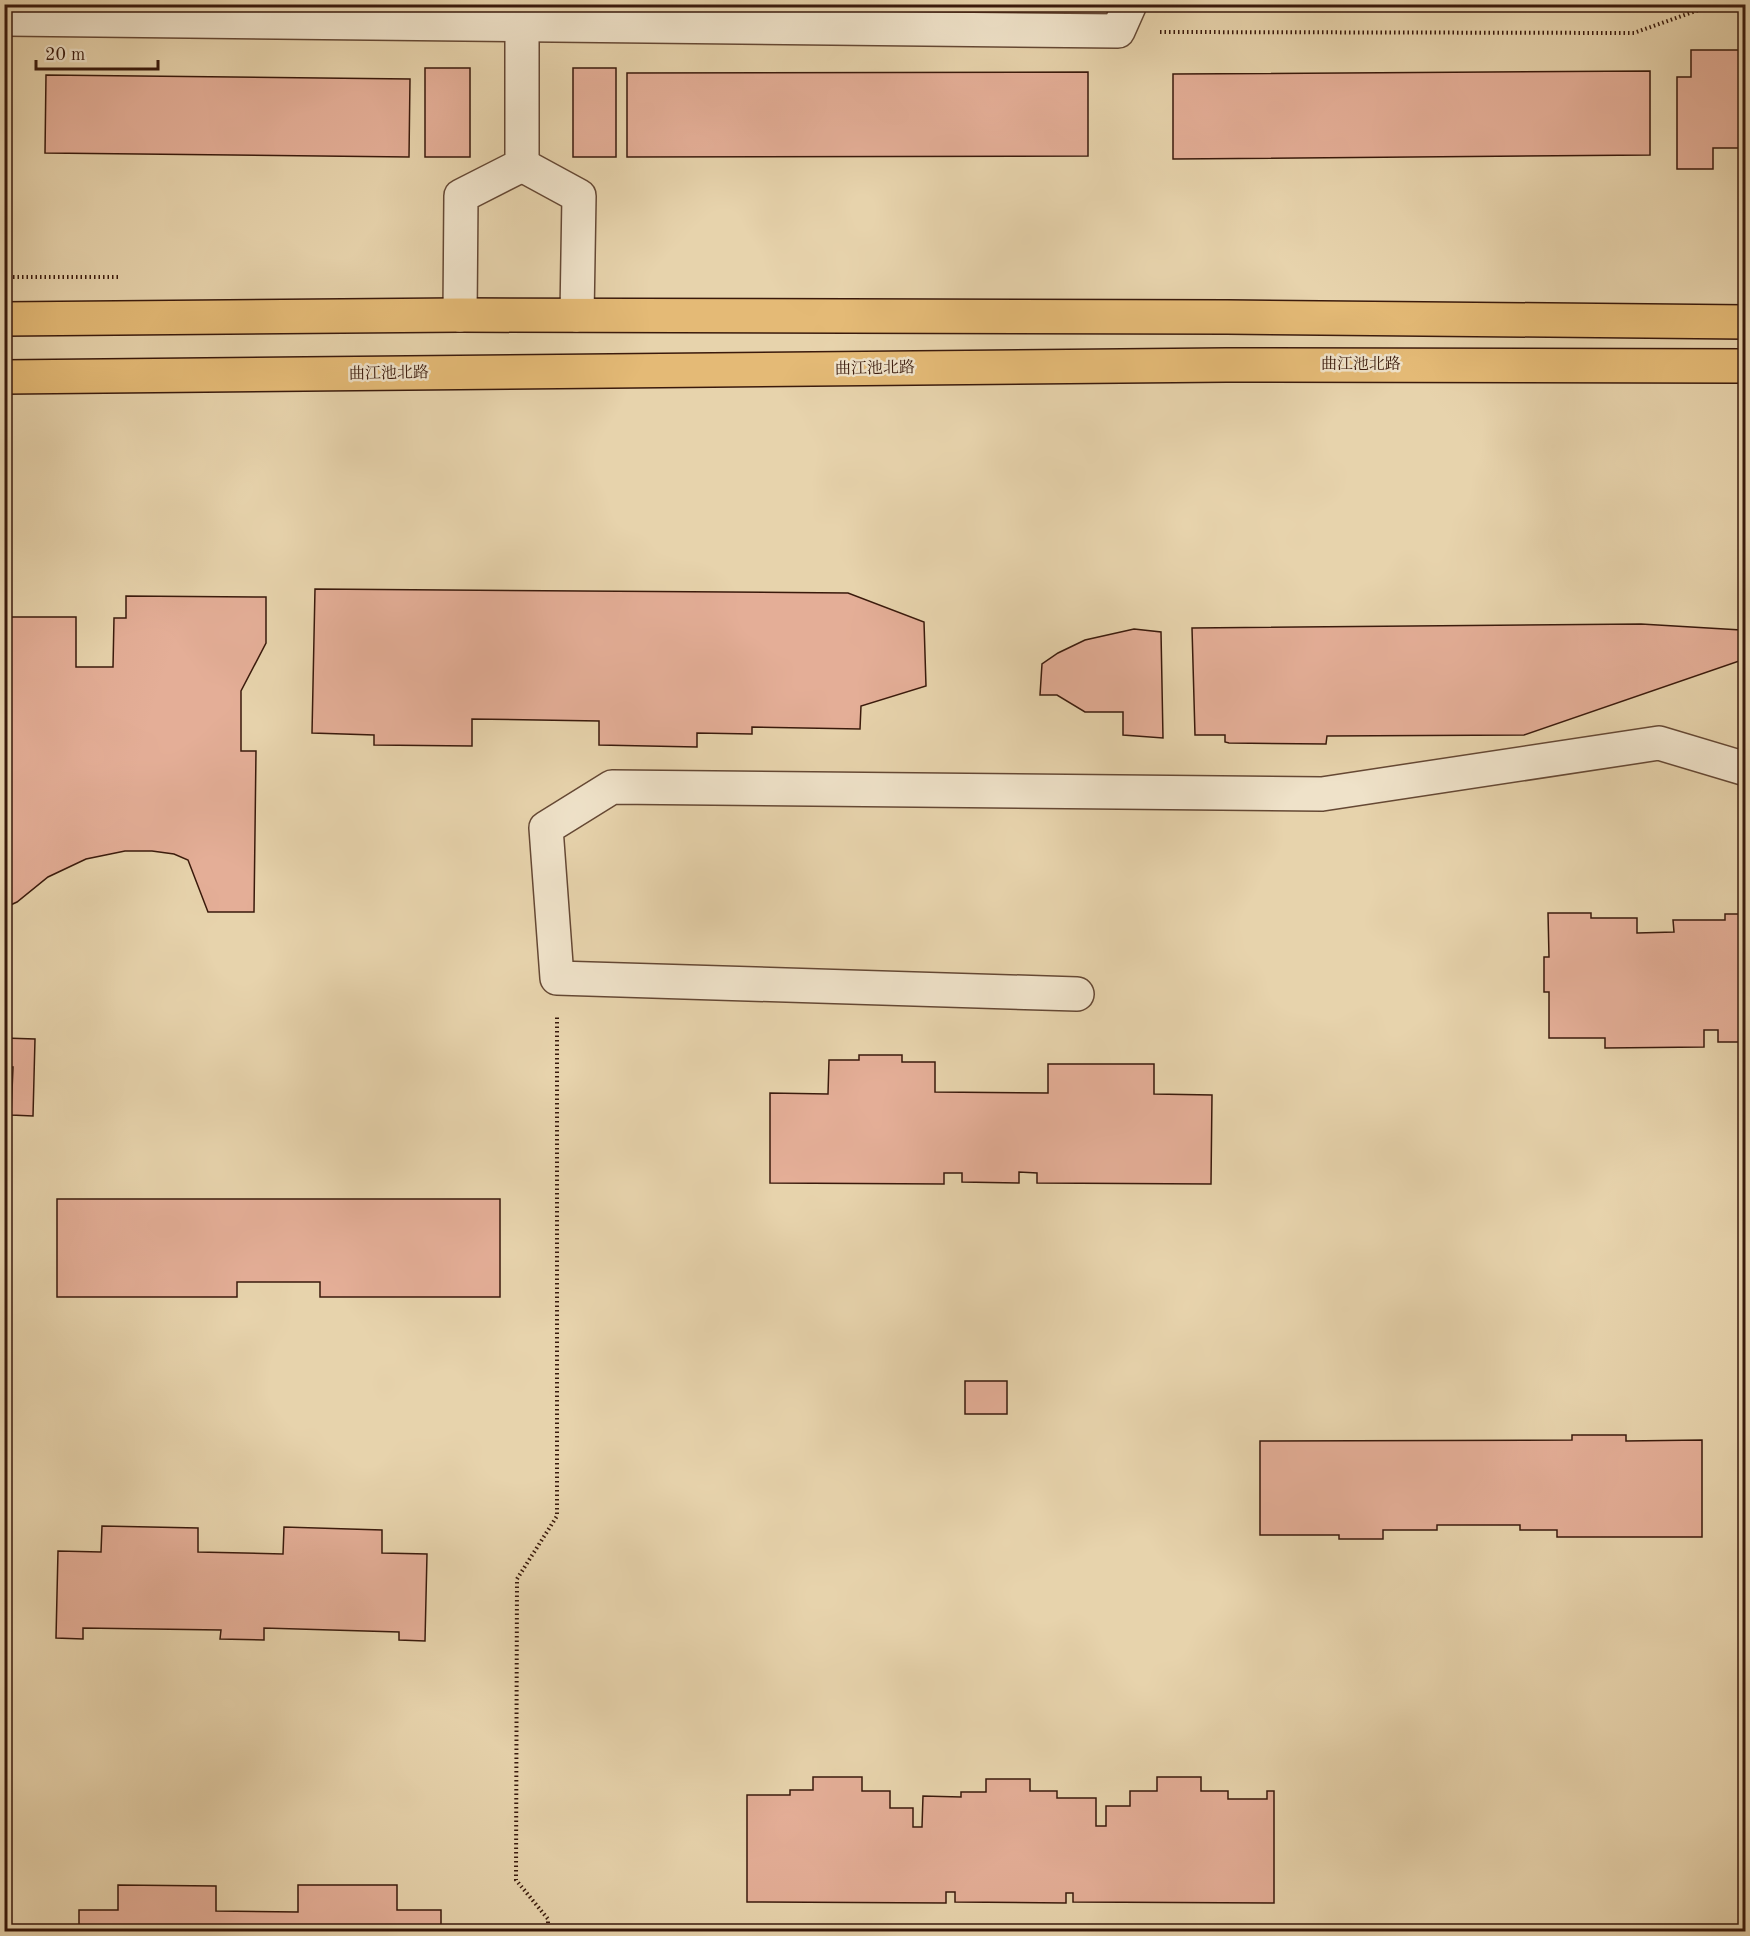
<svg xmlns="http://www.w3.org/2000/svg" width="1750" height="1936" font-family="'Old Standard TT','Noto Serif SC',serif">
<rect width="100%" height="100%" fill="#e7d3ac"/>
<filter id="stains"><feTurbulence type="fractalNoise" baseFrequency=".00333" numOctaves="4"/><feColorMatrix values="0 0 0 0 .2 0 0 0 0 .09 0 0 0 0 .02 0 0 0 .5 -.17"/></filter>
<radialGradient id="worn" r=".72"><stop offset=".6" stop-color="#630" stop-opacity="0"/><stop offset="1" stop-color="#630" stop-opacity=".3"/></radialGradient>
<g fill="#e4ae97" stroke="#3a1a0c" stroke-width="1.5">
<path d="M1691,50H1746V148H1713V169H1677V77H1691Z"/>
<rect x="425" y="68" width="45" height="89"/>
<rect x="573" y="68" width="43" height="89"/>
<path d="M1650,71V155L1173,159V74Z"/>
<path d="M1088,72V156L627,157V73Z"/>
<path d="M46,75L410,79L409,157L45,153Z"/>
<path d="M315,589L848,593L924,622L926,686L861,706L860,729L752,727V734L697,733V747L599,745V721L472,719V746L374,745V735L312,733Z"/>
<path d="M126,596L266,597V643L241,691V751H256L254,912H208L188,860L174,854L152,851H125L86,859L48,877L17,902L4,908V617H76V667H113L114,618H126Z"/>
<path d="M1641,624L1741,630L1745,659L1524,735L1327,736L1326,744L1229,743L1225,742V735H1195L1192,628Z"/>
<path d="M1134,629L1161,632L1163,738L1123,735V712H1085L1057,695H1040L1042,664L1058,653L1085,640Z"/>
<path d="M1548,913H1591V918H1637V933L1674,932L1673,920H1725V914H1746V1042H1718V1030H1704V1047L1605,1048V1038H1549V992H1544V957H1549Z"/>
<path d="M4,917L9,918L8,947L4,946Z"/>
<path d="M4,1038L35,1039L33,1116L11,1115L13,1067H4Z"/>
<path d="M859,1055H902V1062H935V1092L1048,1093V1064H1154V1094L1212,1095L1211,1184L1037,1183V1173L1019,1172V1183L962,1182V1173H944V1184L770,1183V1093L828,1094L829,1060H859Z"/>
<path d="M57,1199H500V1297H320V1282H237V1297H57Z"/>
<rect x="965" y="1381" width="42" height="33"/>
<path d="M1572,1435H1626V1441L1702,1440V1537H1557V1530H1520V1525H1437V1530H1383V1539H1339V1535H1260V1441L1572,1440Z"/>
<path d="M102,1526L198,1528V1552L283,1554L284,1527L382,1530V1553L427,1554L425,1641L399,1640V1632L264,1628V1640L220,1639L221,1630L83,1628V1639L56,1638L58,1551L101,1552Z"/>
<path d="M813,1777H862V1791H890V1808H913V1827H922L923,1796L961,1797V1792H986V1779H1030V1791H1057V1798H1096V1826H1106V1806H1130V1791H1157V1777H1201V1791H1228V1799H1267V1791H1274V1903L1073,1902V1893H1066V1903L955,1902V1892H946V1903L747,1902V1795H790V1790H813Z"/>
<path d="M118,1885L216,1886V1911L298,1912V1885H397V1910H441V1932H79V1910H118Z"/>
</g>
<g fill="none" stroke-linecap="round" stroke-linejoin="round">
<defs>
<g id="minor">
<path d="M4,17L7,19L1118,31L1130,4"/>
<path d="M522,165L579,196L577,315"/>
<path d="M460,315L461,196L522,165V25"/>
<path d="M1077,994L557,978L546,828L612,787L1322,794L1659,743L1746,769"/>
</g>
<g id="major">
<path d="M4,319L460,315L1227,317L1746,322"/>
<path d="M4,377L1226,365L1746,366"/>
</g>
</defs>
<use href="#minor" stroke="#654834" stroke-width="36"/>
<use href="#major" stroke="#3a1a0c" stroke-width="36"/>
<g stroke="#3a1a0c" stroke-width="4" stroke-dasharray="1.5 3" stroke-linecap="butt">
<path d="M1160,32L1634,33L1715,4"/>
<path d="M4,277H121"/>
<path d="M548,1932V1919L516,1880L517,1579L557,1516V1016"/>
</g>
<use href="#minor" stroke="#efe2c9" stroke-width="33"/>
<use href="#major" stroke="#e4ba76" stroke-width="33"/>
</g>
<g text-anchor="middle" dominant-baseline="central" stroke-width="5" stroke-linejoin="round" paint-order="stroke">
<g font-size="16" fill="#3a1a0c" stroke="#efe2c9">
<text x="1361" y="365">曲江池北路</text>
<text transform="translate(875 369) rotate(-1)">曲江池北路</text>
<text transform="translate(389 374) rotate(-1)">曲江池北路</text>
</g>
</g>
<rect width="1750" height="1936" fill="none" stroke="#e7d3ac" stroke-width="24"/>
<rect x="6" y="6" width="1738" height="1924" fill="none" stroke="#3a1a0c" stroke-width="3"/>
<rect x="12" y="12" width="1726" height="1912" fill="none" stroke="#3a1a0c" stroke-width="1.5"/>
<path d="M36 60v9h122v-9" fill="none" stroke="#3a1a0c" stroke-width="3"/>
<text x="45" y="60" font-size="18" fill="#3a1a0c" stroke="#efe2c9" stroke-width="4.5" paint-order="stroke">20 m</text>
<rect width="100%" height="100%" filter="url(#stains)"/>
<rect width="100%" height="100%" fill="url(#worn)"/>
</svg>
